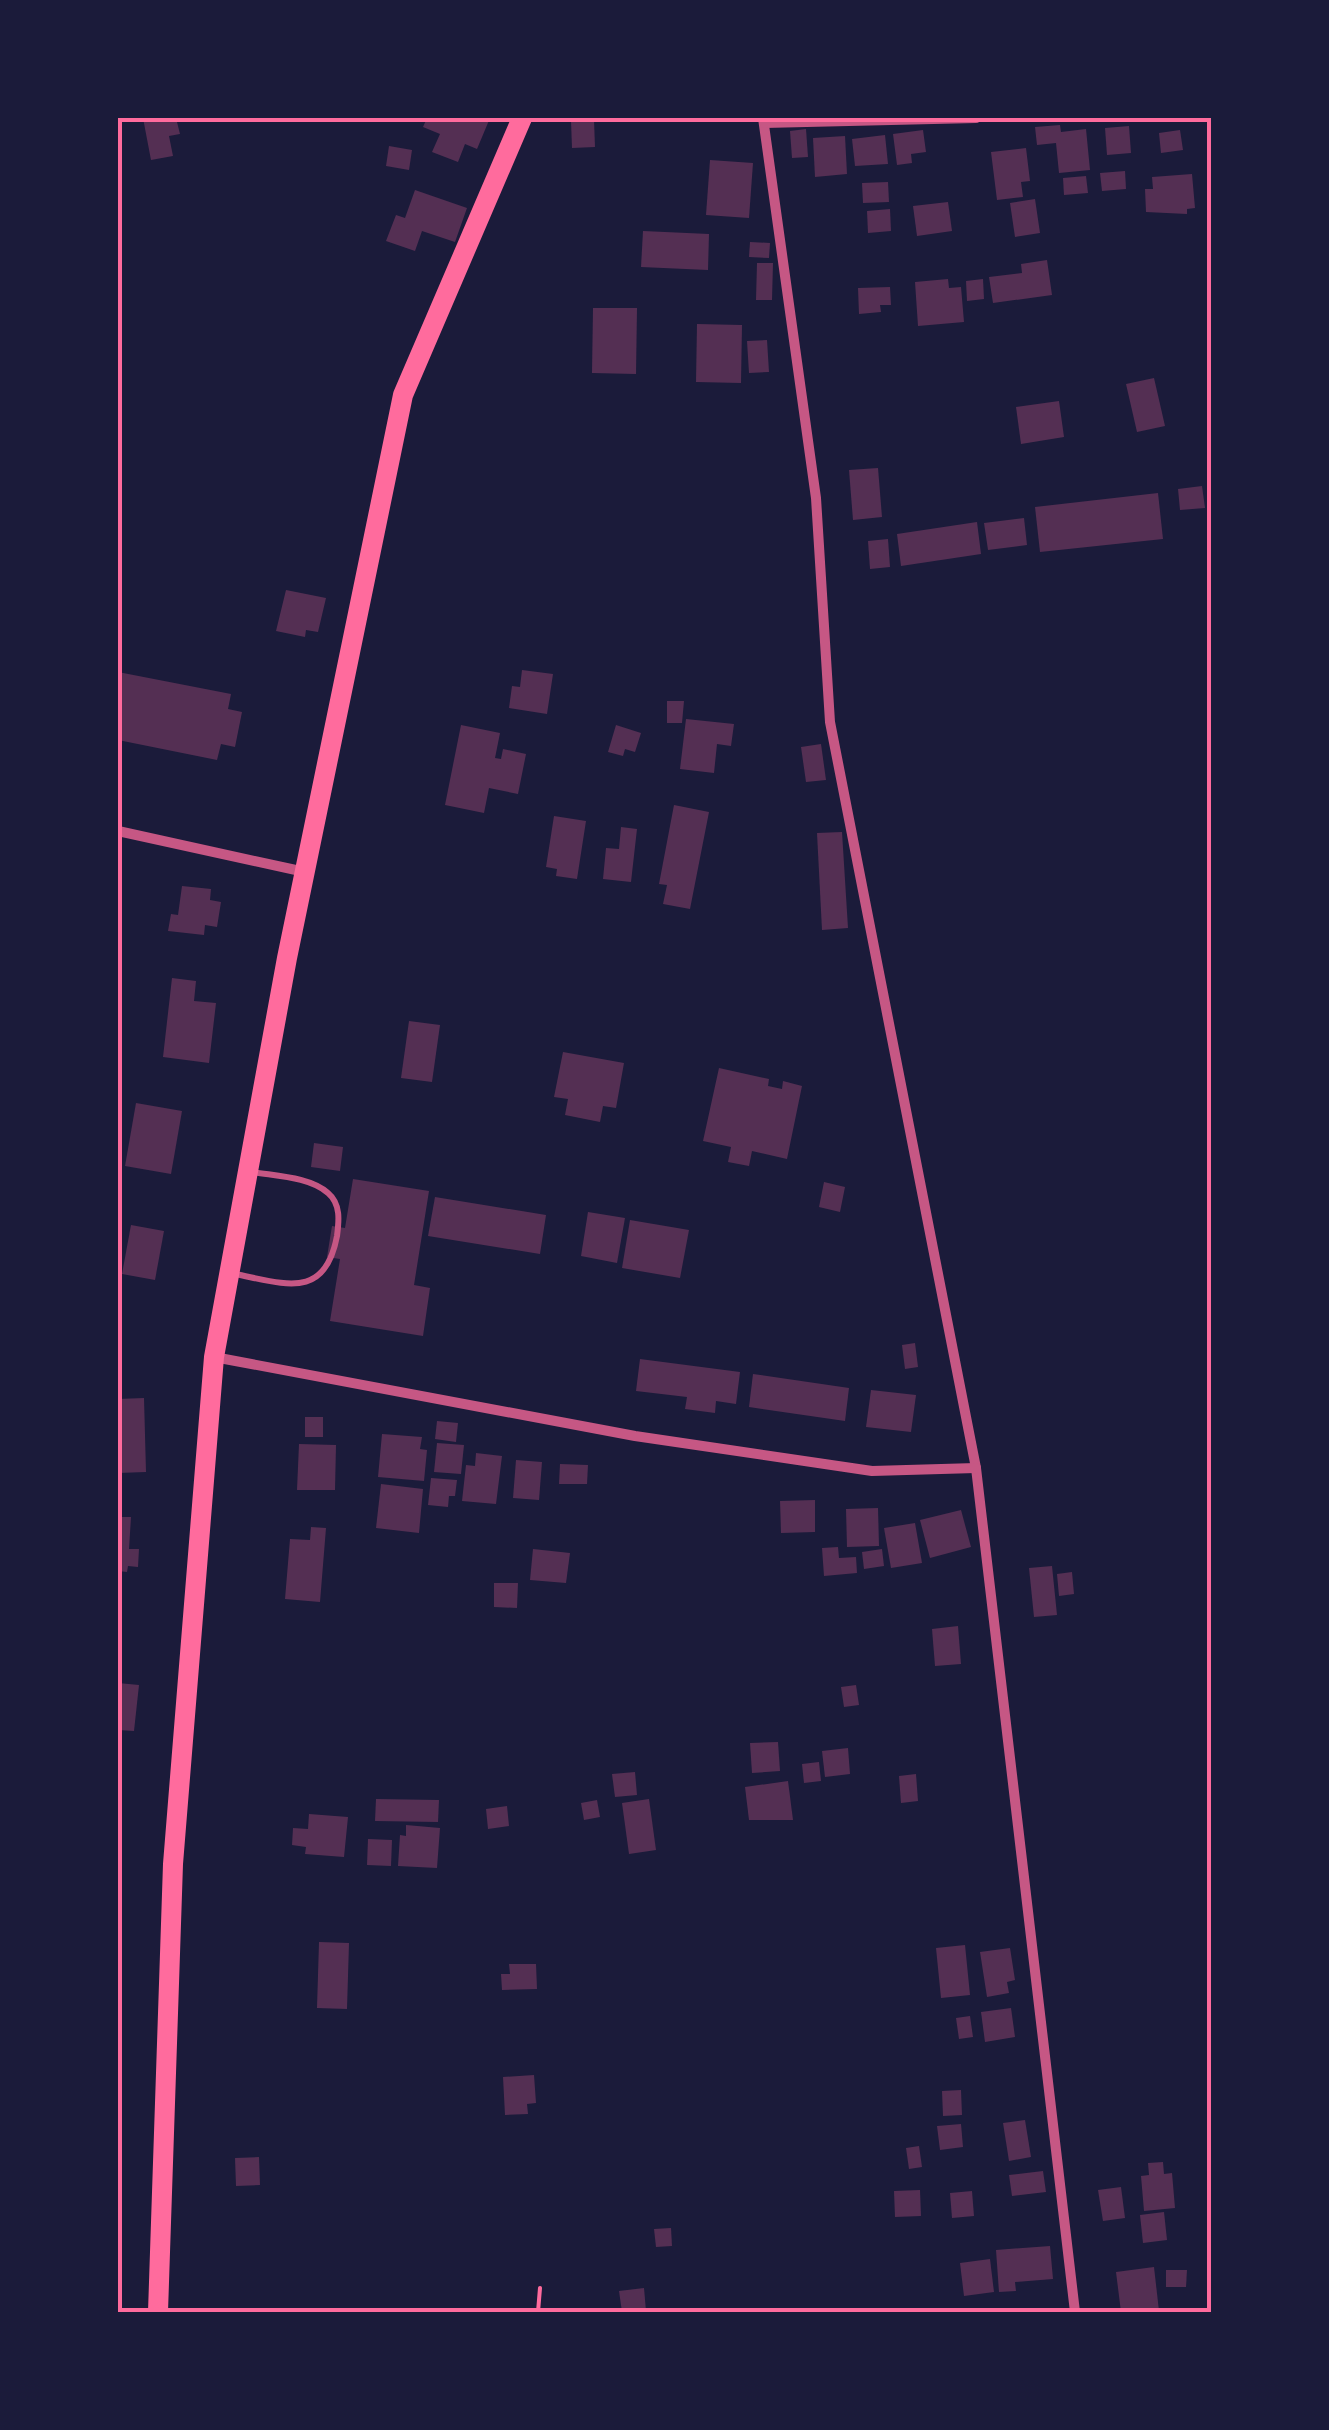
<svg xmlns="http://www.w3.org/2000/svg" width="1329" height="2430" font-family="'DM Sans',sans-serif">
<rect width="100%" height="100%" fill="#1b1b3a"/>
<g fill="#542f53">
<path d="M143,118H176L180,134L169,136L173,156L151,160Z"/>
<path d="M427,118H490L477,149L465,144L458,162L432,152L440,134L423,127Z"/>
<path d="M594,120L595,147L572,148L571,121Z"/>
<path d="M1060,125L1061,132L1086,129L1090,170L1059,173L1056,143L1037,145L1035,127Z"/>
<path d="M1129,126L1131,153L1107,155L1105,128Z"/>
<path d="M806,129L808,157L792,158L790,131Z"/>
<path d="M923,130L926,152L911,154L912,163L897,165L893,134Z"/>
<path d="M1180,130L1183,150L1161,153L1159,133Z"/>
<path d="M885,135L888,164L855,166L852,139Z"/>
<path d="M845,136L847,174L815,177L813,138Z"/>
<path d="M389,146L412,150L409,170L386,166Z"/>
<path d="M1026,148L1030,181L1021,182L1023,197L997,200L991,152Z"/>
<path d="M710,160L753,163L749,218L706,215Z"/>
<path d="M1125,171L1126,189L1102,191L1100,173Z"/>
<path d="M1192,174L1195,208L1187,209V214L1146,212L1145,189H1153L1152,177Z"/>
<path d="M1086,176L1088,193L1064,195L1063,178Z"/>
<path d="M888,182L889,202L863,203L862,183Z"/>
<path d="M415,190L467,208L455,242L422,231L415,251L386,241L396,215L405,218Z"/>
<path d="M1035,199L1040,233L1015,237L1010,203Z"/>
<path d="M948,202L952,231L917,236L913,206Z"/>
<path d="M890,209L891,231L868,233L867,211Z"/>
<path d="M643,231L709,234L708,270L641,267Z"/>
<path d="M750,242L770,243L769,258L749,257Z"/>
<path d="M1047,260L1052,295L993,303L989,277L1022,273L1021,264Z"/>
<path d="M757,263H773L772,300H756Z"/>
<path d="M948,279L949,288L961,287L964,322L918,326L915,282Z"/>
<path d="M983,279L984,299L967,301L966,281Z"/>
<path d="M890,287L891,305H880L881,312L859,314L858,288Z"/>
<path d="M593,308H637L636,374L592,373Z"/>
<path d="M697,324L742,325L741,383L696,382Z"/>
<path d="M767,340L769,372L749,373L747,341Z"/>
<path d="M1154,378L1165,426L1137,432L1126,384Z"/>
<path d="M1059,401L1064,437L1021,444L1016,407Z"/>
<path d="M878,468L882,517L853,520L849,470Z"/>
<path d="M1202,486L1205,508L1180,510L1178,489Z"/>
<path d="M1158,493L1163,539L1040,552L1035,507Z"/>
<path d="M1024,518L1027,545L988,550L984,523Z"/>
<path d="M977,522L981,554L901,566L897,534Z"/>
<path d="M888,539L890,567L870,569L868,541Z"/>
<path d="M286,590L326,598L318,632L306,630L305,637L276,631Z"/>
<path d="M522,670L553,674L547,714L509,708L512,686L520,687Z"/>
<path d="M118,672L231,694L228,709L242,712L235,747L221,744L217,760L118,740Z"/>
<path d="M667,701H684L682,723H667Z"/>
<path d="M686,719L734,724L731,746L717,744L714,773L680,769Z"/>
<path d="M461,725L500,733L495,758L501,759L503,749L526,754L518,794L489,788L484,813L445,805Z"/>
<path d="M616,725L641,733L635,752L625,749L623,756L608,752Z"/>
<path d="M821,744L826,780L806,782L801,747Z"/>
<path d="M674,805L709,812L690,909L663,904L667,885L659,884Z"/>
<path d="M554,816L586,821L577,879L556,876L557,869L546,867Z"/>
<path d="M621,827L637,829L631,882L603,879L606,848L619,849Z"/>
<path d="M842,832L848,928L822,930L817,833Z"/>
<path d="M182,886L211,889L210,900L221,902L217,927L205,925L204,935L168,931L171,914L178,915Z"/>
<path d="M172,978L196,981L194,1001L216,1003L209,1063L163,1057Z"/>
<path d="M409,1021L440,1025L432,1082L401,1078Z"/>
<path d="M563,1052L624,1063L616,1108L603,1106L600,1122L565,1115L568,1099L554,1097Z"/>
<path d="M719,1068L769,1079L768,1086L782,1089L783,1081L802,1086L787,1159L752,1151L749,1166L728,1162L731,1147L703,1141Z"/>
<path d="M136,1103L182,1111L171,1174L125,1166Z"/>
<path d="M314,1143L343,1147L340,1171L311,1167Z"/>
<path d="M353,1179L429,1191L414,1285L430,1288L423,1336L330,1321L340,1259L327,1257L332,1226L345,1228Z"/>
<path d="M824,1182L845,1187L840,1212L819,1207Z"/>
<path d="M435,1197L546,1215L540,1254L428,1236Z"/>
<path d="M588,1212L625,1218L617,1263L581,1256Z"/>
<path d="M630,1220L689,1230L680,1278L622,1268Z"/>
<path d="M131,1225L164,1231L155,1280L122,1274Z"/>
<path d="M915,1343L918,1367L905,1369L902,1345Z"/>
<path d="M640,1359L740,1372L736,1404L716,1401L715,1413L685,1409L687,1397L636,1391Z"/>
<path d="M753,1374L849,1388L845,1421L749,1407Z"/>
<path d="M871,1390L916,1395L911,1432L866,1427Z"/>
<path d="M144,1398L146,1472L118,1473V1399Z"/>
<rect x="305" y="1417" width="18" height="20"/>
<path d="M437,1421L458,1423L456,1442L435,1439Z"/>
<path d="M382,1434L422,1437L420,1449L427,1450L424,1481L378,1477Z"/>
<path d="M437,1443L464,1445L461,1474L434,1472Z"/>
<path d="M299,1444L336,1445L335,1490H297Z"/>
<path d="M476,1453L502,1456L496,1504L462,1501L466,1465L475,1466Z"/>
<path d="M516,1460L542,1462L539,1500L513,1498Z"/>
<path d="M560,1464L588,1465L587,1484H559Z"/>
<path d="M431,1478L457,1480L455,1496H449L448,1507L428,1505Z"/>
<path d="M381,1484L423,1489L419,1533L376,1528Z"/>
<path d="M815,1500V1532L781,1533L780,1501Z"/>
<path d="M878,1508L879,1546L847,1547L846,1509Z"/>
<path d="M961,1510L971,1547L930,1558L920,1520Z"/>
<path d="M118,1517H131L129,1549H139L138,1567L128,1566L127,1572L118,1571Z"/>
<path d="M915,1523L922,1563L891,1568L884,1528Z"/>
<path d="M311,1527L326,1528L320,1602L285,1599L290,1539L310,1540Z"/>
<path d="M838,1547L839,1558L856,1557L857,1573L824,1576L822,1548Z"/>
<path d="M533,1549L570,1553L566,1583L530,1580Z"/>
<path d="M882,1549L884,1566L864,1569L862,1552Z"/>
<path d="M1052,1566L1057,1615L1034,1617L1029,1568Z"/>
<path d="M1072,1572L1074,1594L1059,1596L1057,1574Z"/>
<path d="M494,1583H518L517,1608L494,1607Z"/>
<path d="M958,1626L961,1664L935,1666L932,1629Z"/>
<path d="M118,1683L139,1685L134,1731L118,1730Z"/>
<path d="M856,1685L859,1705L844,1707L841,1687Z"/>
<path d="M778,1742L780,1771L752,1773L750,1743Z"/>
<path d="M848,1748L850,1774L825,1777L822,1751Z"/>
<path d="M819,1762L821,1781L804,1783L802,1764Z"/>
<path d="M635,1772L637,1795L615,1797L612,1774Z"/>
<path d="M916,1774L918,1801L901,1803L899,1776Z"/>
<path d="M788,1781L793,1820H749L745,1787Z"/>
<path d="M376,1799L439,1800L438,1822L375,1821Z"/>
<path d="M649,1799L656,1850L629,1854L622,1803Z"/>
<path d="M597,1800L600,1817L584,1820L581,1803Z"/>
<path d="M507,1806L509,1826L488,1829L486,1809Z"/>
<path d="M309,1814L348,1817L344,1857L305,1854L306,1847L292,1845L293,1828L308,1829Z"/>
<path d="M406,1825L440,1828L437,1868L398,1866L400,1835L406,1836Z"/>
<path d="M368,1839L392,1840L391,1866L367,1865Z"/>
<path d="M319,1942L349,1943L347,2009L317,2008Z"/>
<path d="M965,1945L970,1995L941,1998L936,1948Z"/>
<path d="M1010,1948L1015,1980L1007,1982L1009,1993L987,1997L980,1952Z"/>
<path d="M509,1964H536L537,1989L502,1990L501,1974H510Z"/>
<path d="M1011,2008L1015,2037L985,2042L981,2012Z"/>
<path d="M970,2016L973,2037L959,2039L956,2018Z"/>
<path d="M534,2075L536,2103L527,2104L528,2114L505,2115L503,2077Z"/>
<path d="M961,2090L962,2115L943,2116L942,2091Z"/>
<path d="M1025,2120L1031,2157L1009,2161L1003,2123Z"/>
<path d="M961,2124L963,2147L940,2150L937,2126Z"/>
<path d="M919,2146L922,2167L909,2169L906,2148Z"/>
<path d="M259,2157L260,2185L236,2186L235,2158Z"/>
<path d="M1163,2162L1164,2174L1172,2173L1175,2208L1144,2211L1141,2176L1149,2175L1148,2163Z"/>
<path d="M1043,2171L1046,2192L1012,2196L1009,2175Z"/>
<path d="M1121,2187L1125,2218L1103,2221L1098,2190Z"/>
<path d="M920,2190L921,2216L895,2217L894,2191Z"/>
<path d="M972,2191L974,2216L952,2218L950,2193Z"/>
<path d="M1164,2212L1167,2240L1143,2243L1140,2215Z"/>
<path d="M671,2228L672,2246L656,2247L654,2229Z"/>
<path d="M1050,2246L1053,2279L1015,2282L1016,2291L999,2292L996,2250Z"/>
<path d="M990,2259L994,2292L964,2296L960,2263Z"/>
<path d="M1154,2267L1159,2311L1121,2312L1116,2272Z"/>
<path d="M1166,2270H1187L1186,2287H1166Z"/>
<path d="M644,2288L646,2311L622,2312L619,2291Z"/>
</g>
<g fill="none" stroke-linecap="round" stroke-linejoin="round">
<path stroke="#ff6b9d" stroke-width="4" d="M538,2312L540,2288"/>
<path stroke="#c65784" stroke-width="6" d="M235,1274C286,1284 325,1300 337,1236C339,1221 341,1204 328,1193C310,1177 276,1176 253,1172"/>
<g stroke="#c65784" stroke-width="10">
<path d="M763,118L816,498L830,722L976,1468L1075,2312"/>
<path d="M764,123L976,118"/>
<path d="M118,831L305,872"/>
<path d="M214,1357L635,1436L872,1471L976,1468"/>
</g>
<path stroke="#ff6b9d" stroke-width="20" d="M158,2312L173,1864L214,1357L287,958L403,395L522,118"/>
</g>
<rect width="1329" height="2430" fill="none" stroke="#1b1b3a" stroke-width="240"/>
<rect x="120" y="120" width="1089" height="2190" fill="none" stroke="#ff6b9d" stroke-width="4"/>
</svg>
